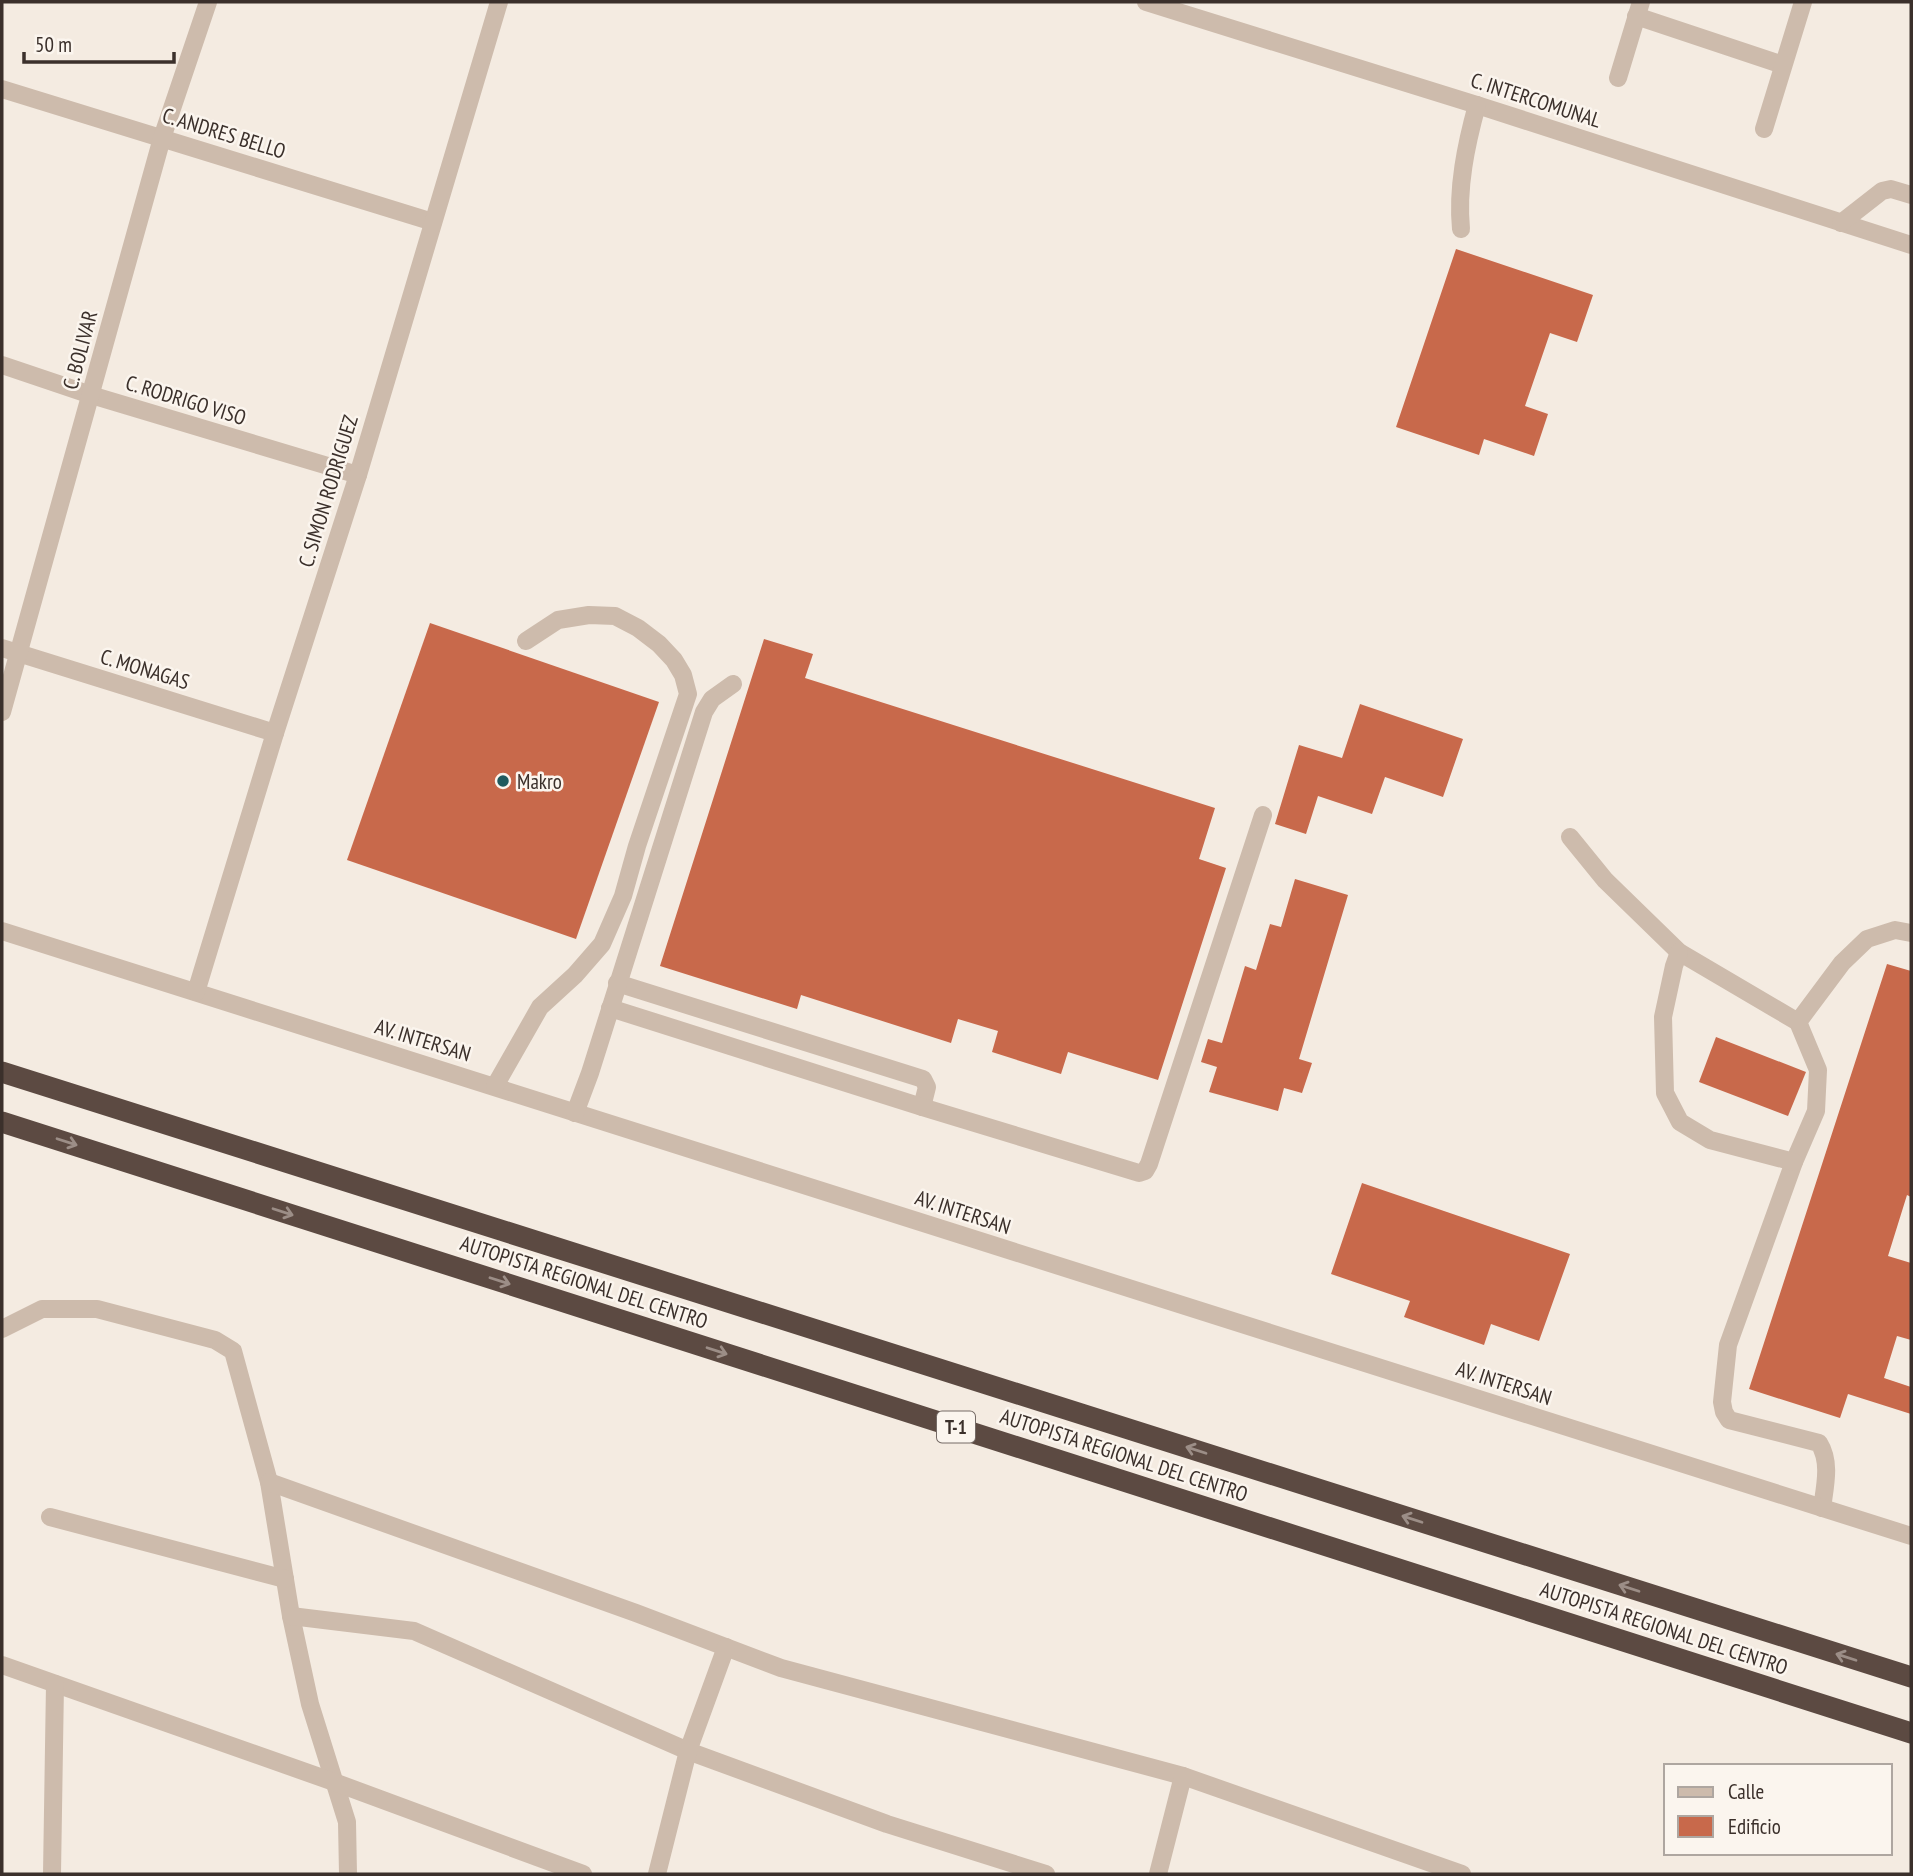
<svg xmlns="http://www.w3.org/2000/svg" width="1913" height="1876" font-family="'PT Sans Narrow',sans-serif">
<rect width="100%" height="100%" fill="#f4ebe1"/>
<g fill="#c8694b">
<path d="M1456,249L1593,295L1577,342L1550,333L1525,406L1548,414L1534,456L1484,439L1479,455L1396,427Z"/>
<path d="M430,623L659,702L576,939L347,860Z"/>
<path d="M764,639L813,654L805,678L1215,808L1199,859L1226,868L1158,1080L1068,1052L1061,1074L992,1052L998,1031L958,1019L951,1043L801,995L797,1009L660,966Z"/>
<path d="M1360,704L1463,739L1443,797L1385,777L1372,814L1318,796L1306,834L1275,824L1299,745L1342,758Z"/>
<path d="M1295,879L1348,895L1299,1059L1312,1063L1302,1093L1284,1088L1278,1111L1209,1092L1217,1067L1201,1062L1208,1039L1222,1043L1245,966L1256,970L1270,924L1281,927Z"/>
<path d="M1887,964L1911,971V1197L1907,1195L1888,1256L1911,1263V1340L1897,1336L1884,1378L1911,1387V1414L1848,1394L1840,1418L1749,1389Z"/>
<path d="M1716,1037L1806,1072L1788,1116L1699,1082Z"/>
<path d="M1362,1183L1570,1254L1539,1341L1491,1324L1484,1345L1404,1317L1410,1301L1331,1274Z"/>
</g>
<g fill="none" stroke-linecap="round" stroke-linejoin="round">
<g stroke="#cdbbac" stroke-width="18">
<path d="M1146,2L1477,105L1911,245"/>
<path d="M1636,16L1783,65"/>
<path d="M1618,78L1641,2"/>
<path d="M2,89L433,222"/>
<path d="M1764,129L1803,2"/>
<path d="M1841,223L1882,191L1891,189L1911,195"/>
<path d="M1461,229C1457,188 1466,145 1477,105"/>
<path d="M2,365L91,395L358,475"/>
<path d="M2,648L275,733"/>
<path d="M2,712L162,138L208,2"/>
<path d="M1570,837L1605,880L1679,952L1798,1022L1818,1070L1816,1111L1794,1162L1728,1345L1722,1402L1724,1412L1729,1420L1819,1443C1831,1462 1825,1486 1822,1508"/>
<path d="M2,931L1911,1536"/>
<path d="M1679,952L1674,966L1663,1017L1665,1093L1680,1122L1710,1140L1794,1162"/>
<path d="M617,983L923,1079L927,1087L922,1107"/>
<path d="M196,992L275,733L358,475L499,2"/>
<path d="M610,1008L922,1107L1139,1173L1145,1171L1149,1164L1263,815"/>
<path d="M1798,1022L1842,963L1867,939L1895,930L1911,933"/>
<path d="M495,1086L540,1007L575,975L602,944L623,896L637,846L688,694L683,675L674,660L659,644L638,628L615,616L589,615L558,620L526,641"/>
<path d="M575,1113L590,1073L704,712L712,699L733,684"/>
<path d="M2,1329L42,1309H97L215,1340L233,1351L269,1482L291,1616L310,1704L347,1822L348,1874"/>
<path d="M269,1482L636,1613L781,1668L1183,1776L1462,1874"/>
<path d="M50,1517L285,1579"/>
<path d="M291,1616L414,1631L688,1751L887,1824L1046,1874"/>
<path d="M2,1665L334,1782L583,1874"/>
<path d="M52,1874L55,1684"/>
<path d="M657,1874L688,1751L726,1647"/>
<path d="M1158,1874L1183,1776"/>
</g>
<g stroke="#5c4a42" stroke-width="21">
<path d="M2,1072L1911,1677"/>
<path d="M2,1122L1911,1733"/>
</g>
</g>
<defs><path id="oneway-shaft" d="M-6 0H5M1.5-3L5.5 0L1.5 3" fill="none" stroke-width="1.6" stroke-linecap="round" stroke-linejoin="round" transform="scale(1.75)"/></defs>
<g stroke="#9c8e87">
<use href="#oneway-shaft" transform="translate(67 1142) rotate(18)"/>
<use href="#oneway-shaft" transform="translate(283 1212) rotate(18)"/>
<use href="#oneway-shaft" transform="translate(500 1281) rotate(18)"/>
<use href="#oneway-shaft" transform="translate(717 1351) rotate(18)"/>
<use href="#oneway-shaft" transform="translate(1196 1450) rotate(-162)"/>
<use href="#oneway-shaft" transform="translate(1412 1519) rotate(-162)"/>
<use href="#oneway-shaft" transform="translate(1629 1588) rotate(-162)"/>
<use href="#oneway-shaft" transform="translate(1846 1657) rotate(-162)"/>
</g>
<circle fill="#1f5a5e" stroke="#fbf5ee" stroke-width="2.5" cx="503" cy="781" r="7"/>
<g text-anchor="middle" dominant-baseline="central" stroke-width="5" stroke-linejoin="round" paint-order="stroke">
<rect fill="#fbf5ee" stroke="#756b66" stroke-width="2" x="937" y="1411.5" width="38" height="31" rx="5"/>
<g font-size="19" font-weight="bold" fill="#3b302b">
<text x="956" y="1427">T-1</text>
</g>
<g font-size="21" fill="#3b302b" stroke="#fbf5ee">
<text transform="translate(1536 100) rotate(18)">C. INTERCOMUNAL</text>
<text transform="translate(224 133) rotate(17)">C. ANDRES BELLO</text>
<text transform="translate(80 350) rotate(-75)">C. BOLIVAR</text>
<text transform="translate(186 400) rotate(17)">C. RODRIGO VISO</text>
<text transform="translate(328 491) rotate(-73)">C. SIMON RODRIGUEZ</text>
<text transform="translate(145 669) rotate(17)">C. MONAGAS</text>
<text transform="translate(423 1040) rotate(17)">AV. INTERSAN</text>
<text transform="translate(963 1212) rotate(18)">AV. INTERSAN</text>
<text transform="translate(584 1282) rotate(18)">AUTOPISTA REGIONAL DEL CENTRO</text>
<text transform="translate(1504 1383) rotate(18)">AV. INTERSAN</text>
<text transform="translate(1124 1455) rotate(18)">AUTOPISTA REGIONAL DEL CENTRO</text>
<text transform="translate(1664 1628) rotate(18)">AUTOPISTA REGIONAL DEL CENTRO</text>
</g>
<g font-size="21" fill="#3b302b" stroke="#fbf5ee" text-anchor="start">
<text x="517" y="781">Makro</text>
</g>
</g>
<rect width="1913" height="1876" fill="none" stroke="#3b302b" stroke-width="7"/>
<rect x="1664" y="1764" width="228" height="91" fill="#fbf5ee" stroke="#aea6a0" stroke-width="2"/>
<rect x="1678" y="1787" width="35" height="10" fill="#cdbbac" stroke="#aea6a0" stroke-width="2"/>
<text x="1728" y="1799" font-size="21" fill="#3b302b">Calle</text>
<rect x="1678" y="1816" width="35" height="21" fill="#c8694b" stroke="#aea6a0" stroke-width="2"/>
<text x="1728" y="1834" font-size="21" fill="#3b302b">Edificio</text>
<path d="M24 52v10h150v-10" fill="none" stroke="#3b302b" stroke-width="3.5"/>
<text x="35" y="52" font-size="21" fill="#3b302b" stroke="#fbf5ee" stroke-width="5" paint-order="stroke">50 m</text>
</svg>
